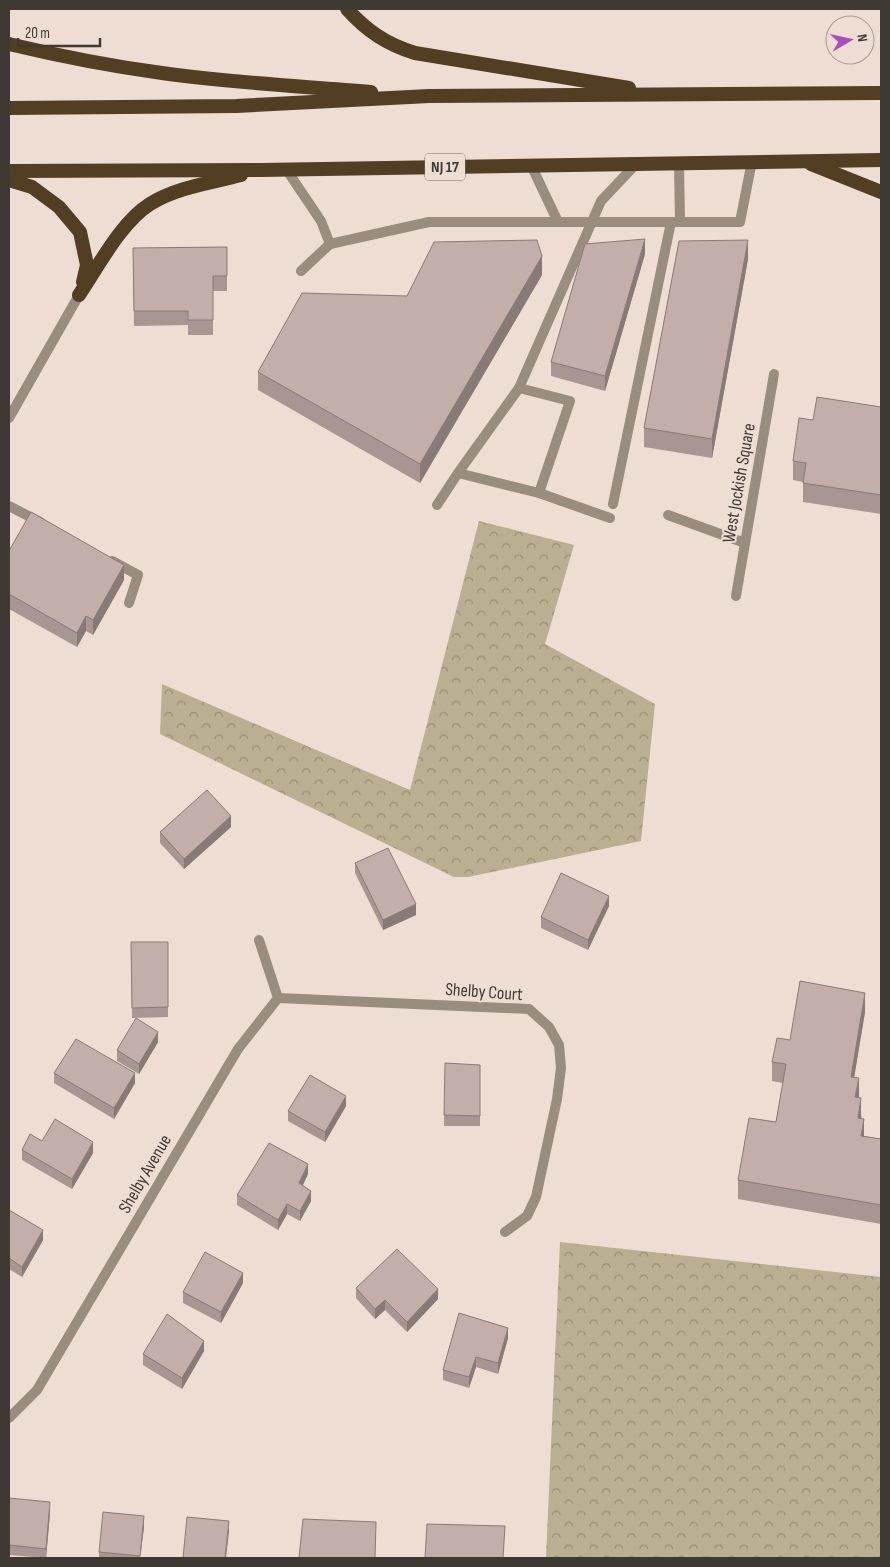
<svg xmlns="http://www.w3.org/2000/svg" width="890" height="1567" font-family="'Sofia Sans Condensed',sans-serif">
<defs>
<pattern id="forest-crowns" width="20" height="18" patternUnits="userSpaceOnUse" patternTransform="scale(1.25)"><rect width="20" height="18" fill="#baaf90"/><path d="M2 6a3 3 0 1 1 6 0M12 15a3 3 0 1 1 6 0" fill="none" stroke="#998f76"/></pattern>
</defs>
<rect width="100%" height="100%" fill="#eeddd2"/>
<g fill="url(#forest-crowns)">
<path d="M479,521L574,545L545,644L655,704L641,841L468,877H454L160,734L162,684L410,790Z"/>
<path d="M560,1242L881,1277V1558H546Z"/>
</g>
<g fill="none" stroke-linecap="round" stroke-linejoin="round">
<g stroke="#998d7f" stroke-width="10">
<path d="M679,162L680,222"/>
<path d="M531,165L558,222"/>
<path d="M286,169L321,221L330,244"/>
<path d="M301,271L330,244L429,222H740L752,161"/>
<path d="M519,388L601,201L637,163"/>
<path d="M539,493L610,518"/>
<path d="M613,504L671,222"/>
<path d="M437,505L458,473L539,493L570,401L519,388L458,473"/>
<path d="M9,506L40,522"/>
<path d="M668,515L745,543"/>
<path d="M112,561L138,575L129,603"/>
<path d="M736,596L774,374"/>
</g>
<g stroke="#998d7f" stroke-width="10">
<path d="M9,418L79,295"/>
<path d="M278,998L529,1009L549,1027L559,1045L561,1068L557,1099L536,1197L527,1216L505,1232"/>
<path d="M9,1418L37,1390L238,1049L278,998L259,940"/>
</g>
<g stroke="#523e22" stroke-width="14">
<path d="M347,9C367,31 386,44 415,53L629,88"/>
<path d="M9,44C59,56 110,66 162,73C231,83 301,86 371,92"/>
<path d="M9,108L236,106L429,96L881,93"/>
<path d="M811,164L881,192"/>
<path d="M9,171L261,170L881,160"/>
<path d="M9,180L32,187L59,207L80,232L87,265L83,282"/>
<path d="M79,295C98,267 121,222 150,204C177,187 211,183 241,175"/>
</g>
</g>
<g fill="#a79691">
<path d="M227,247V291H213V335H188V325L134,326L133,248Z"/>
<path d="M645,254L605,391L551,376V362Z"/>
<path d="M748,259L712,458L644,447V428Z"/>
<path d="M542,275L420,483L258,390V372L407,296Z"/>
<path d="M881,407V514L803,502V482L793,480V461L813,420Z"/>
<path d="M9,551L124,580L93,635L86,631L77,647L9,609Z"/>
<path d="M231,827L184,869L160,843V832Z"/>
<path d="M355,863L416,915L383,930L355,873Z"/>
<path d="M609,906L588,950L541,928V917Z"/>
<path d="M131,942H168V1017L132,1018Z"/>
<path d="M865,1012L854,1078L859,1098L864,1136L881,1139V1224L738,1199V1180L776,1122L783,1083L772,1081V1062L790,1040Z"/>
<path d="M158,1042L139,1074L117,1061V1050Z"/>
<path d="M480,1065V1126H444V1115Z"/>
<path d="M54,1073L135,1083L114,1119L54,1083Z"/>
<path d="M346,1106L325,1142L288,1121V1111Z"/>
<path d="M42,1141L93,1153L72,1189L22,1160V1150Z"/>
<path d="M308,1174L303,1185L311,1201L300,1221L287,1214L278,1230L237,1205V1195Z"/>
<path d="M9,1210L43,1240L22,1277L9,1269Z"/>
<path d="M243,1283L221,1323L183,1303V1292Z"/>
<path d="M356,1288L438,1299L407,1332L385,1310L375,1319L356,1298Z"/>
<path d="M508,1338L498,1374L476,1367L469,1388L443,1380V1370Z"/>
<path d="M204,1351L182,1389L143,1365V1354Z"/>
<path d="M9,1498L50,1513L46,1558L9,1555Z"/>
<path d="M144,1527L140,1558H99V1552Z"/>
</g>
<g fill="#887a76">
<path d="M645,239V254L605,391V376Z"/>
<path d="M748,240V259L712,458V439Z"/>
<path d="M542,256V275L420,483V464Z"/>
<path d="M124,565V580L93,635V620Z"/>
<path d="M86,616V631L77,647V633Z"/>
<path d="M231,816V827L184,869V859Z"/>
<path d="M609,896V906L588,950V940Z"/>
<path d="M416,904V915L383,930V920Z"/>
<path d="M865,993V1012L851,1096V1077Z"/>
<path d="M158,1032V1042L139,1074V1064Z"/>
<path d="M135,1073V1083L114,1119V1108Z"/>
<path d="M859,1078V1097H855Z"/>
<path d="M346,1096V1106L325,1142V1132Z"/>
<path d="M861,1098V1117L858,1137V1118Z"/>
<path d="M864,1119V1138L861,1136Z"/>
<path d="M93,1142V1153L72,1189V1179Z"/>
<path d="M308,1164V1174L299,1193V1183Z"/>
<path d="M311,1191V1201L300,1221V1211Z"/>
<path d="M287,1204V1214L278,1230V1220Z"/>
<path d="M43,1230V1240L22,1277V1267Z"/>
<path d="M243,1273V1283L221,1323V1312Z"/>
<path d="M438,1289V1299L407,1332V1322Z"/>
<path d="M385,1300V1310L375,1319V1309Z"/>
<path d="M508,1328V1338L498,1374V1363Z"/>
<path d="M204,1341V1351L182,1389V1378Z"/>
<path d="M476,1357V1367L469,1388V1377Z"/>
<path d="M50,1502V1513L46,1558V1549Z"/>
<path d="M144,1516V1527L140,1558Z"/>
<path d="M229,1521V1532L226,1558H225Z"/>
</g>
<g fill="#c2afa9" stroke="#887a76">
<path d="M645,239L605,376L551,362L585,244Z"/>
<path d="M537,240L542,256L420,464L258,372L302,293L407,296L434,242Z"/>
<path d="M748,240L712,439L644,428L679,241Z"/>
<path d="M227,247V276H213V320H188V311H134L133,248Z"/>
<path d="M817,397L881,407V495L803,483L806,463L793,461L799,418L813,420Z"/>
<path d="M31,512L124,565L93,620L86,616L77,633L9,594V551Z"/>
<path d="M207,790L231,816L184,859L160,832Z"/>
<path d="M388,848L416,904L383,920L355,863Z"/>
<path d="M561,873L609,896L588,940L541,917Z"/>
<path d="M131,942H168V1007L132,1008Z"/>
<path d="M800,981L865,993L851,1077L859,1078L855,1097L861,1098L858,1118L864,1119L861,1136L881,1139V1205L738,1180L749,1118L776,1122L786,1064L772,1062L777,1038L790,1040Z"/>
<path d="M136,1018L158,1032L139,1064L117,1050Z"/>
<path d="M76,1039L135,1073L114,1108L54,1073Z"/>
<path d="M445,1063L480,1065V1116L444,1115Z"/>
<path d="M310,1075L346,1096L325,1132L288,1111Z"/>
<path d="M55,1119L93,1142L72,1179L22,1150L30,1134L42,1141Z"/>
<path d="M269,1143L308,1164L299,1183L311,1191L300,1211L287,1204L278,1220L237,1195Z"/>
<path d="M9,1210L43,1230L22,1267L9,1258Z"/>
<path d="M397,1249L438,1289L407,1322L385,1300L375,1309L356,1288Z"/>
<path d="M205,1252L243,1273L221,1312L183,1292Z"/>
<path d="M459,1313L508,1328L498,1363L476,1357L469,1377L443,1370Z"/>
<path d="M167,1314L204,1341L182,1378L143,1354Z"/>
<path d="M9,1498L50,1502L46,1549L9,1545Z"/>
<path d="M103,1512L144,1516L140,1556L99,1552Z"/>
<path d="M187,1517L229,1521L225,1558H183Z"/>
<path d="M303,1519L376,1522L375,1558H299Z"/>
<path d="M427,1524L505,1526L503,1558H425Z"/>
</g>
<g text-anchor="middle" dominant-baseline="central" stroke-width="4" stroke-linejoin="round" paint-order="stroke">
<rect fill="#eeddd2" stroke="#746a63" stroke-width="1" x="425" y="153.5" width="40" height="27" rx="4"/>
<g font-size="16" font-weight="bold" fill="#3f3934">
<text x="445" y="167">NJ 17</text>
</g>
<g font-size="18" fill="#3f3934" stroke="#eeddd2">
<text transform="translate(739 483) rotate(-80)">West Jockish Square</text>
<text transform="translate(484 992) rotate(4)">Shelby Court</text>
<text transform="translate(145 1174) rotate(-60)">Shelby Avenue</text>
</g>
</g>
<rect width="890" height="1567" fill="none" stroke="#3f3934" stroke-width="20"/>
<g transform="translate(850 40) rotate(81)"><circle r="24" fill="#eeddd2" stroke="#a89b93"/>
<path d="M0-4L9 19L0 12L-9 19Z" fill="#aa4fbb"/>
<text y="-8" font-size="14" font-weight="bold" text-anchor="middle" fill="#3f3934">N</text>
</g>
<path d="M18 38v8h82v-8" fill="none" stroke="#3f3934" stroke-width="2.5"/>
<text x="25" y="38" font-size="15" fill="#3f3934" stroke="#eeddd2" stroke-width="4" paint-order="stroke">20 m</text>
</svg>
